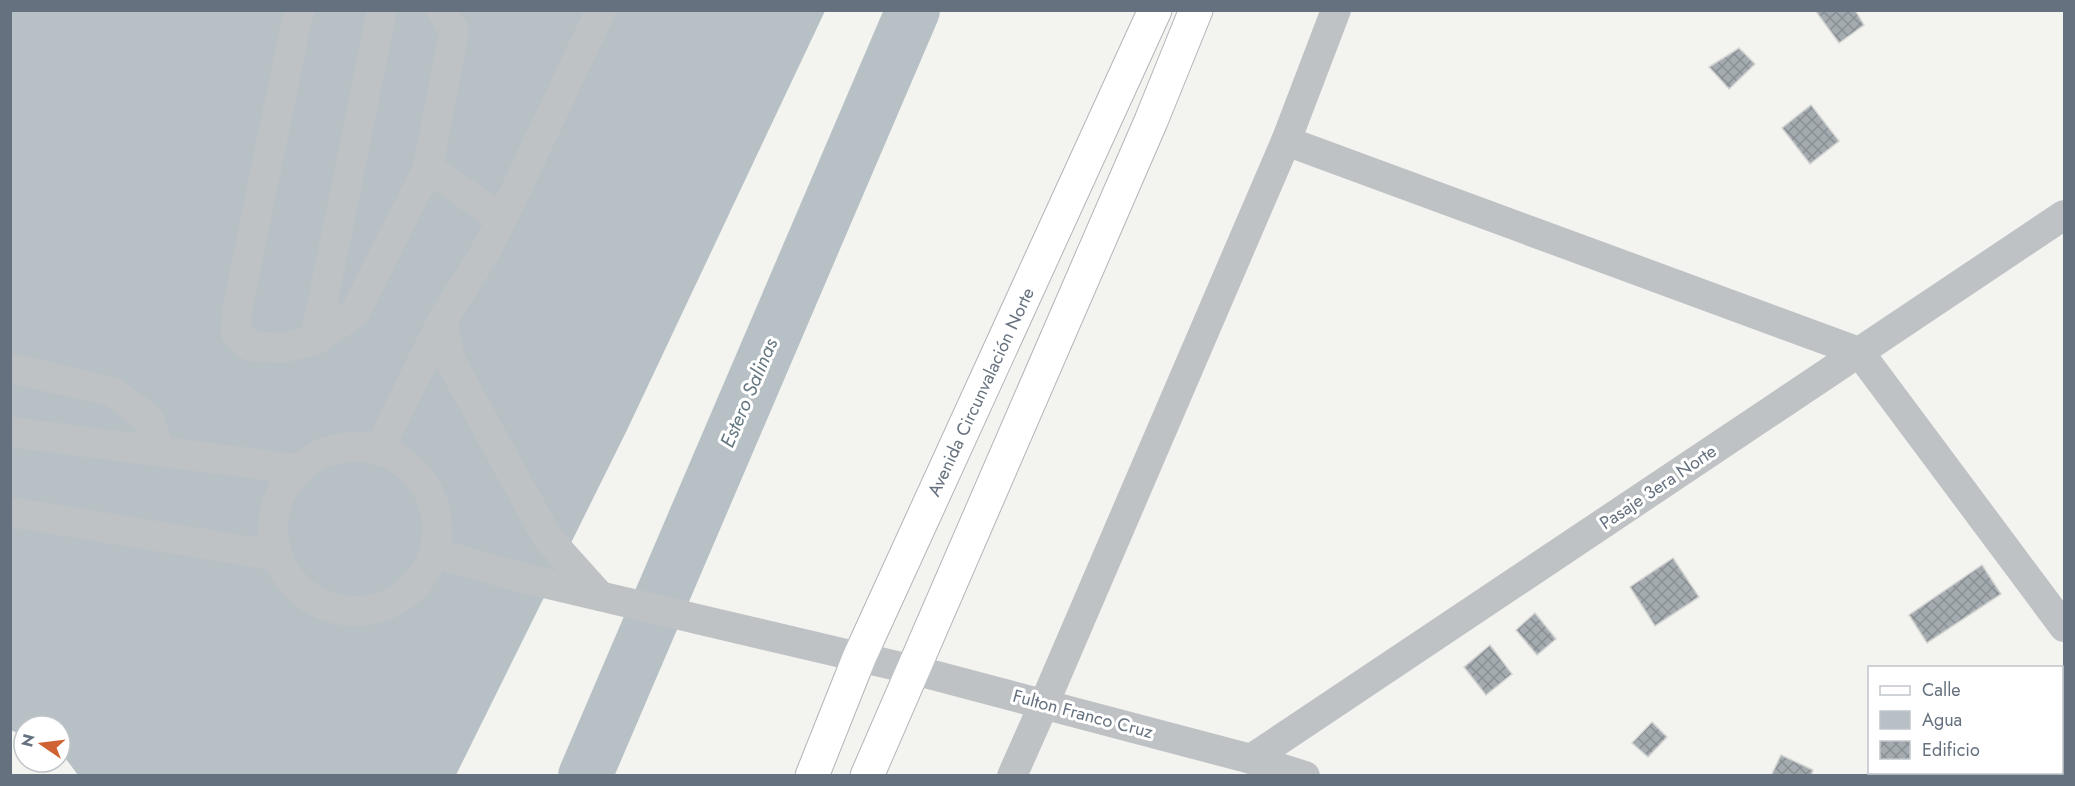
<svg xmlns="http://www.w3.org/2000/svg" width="2075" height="786" font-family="Jost,sans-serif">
<defs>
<pattern id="building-cross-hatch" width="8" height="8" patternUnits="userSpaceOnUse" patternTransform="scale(1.5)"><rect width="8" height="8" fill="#a4abb0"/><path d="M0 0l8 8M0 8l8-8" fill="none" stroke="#899094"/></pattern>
</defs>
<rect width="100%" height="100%" fill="#f3f3f0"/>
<path fill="#b7c0c5" d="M10,11H825L627,430L456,775H78L60,751V726H24V736L11,730Z"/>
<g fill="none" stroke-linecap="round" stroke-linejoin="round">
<path stroke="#b7c0c5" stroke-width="54" d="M585,776L913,10"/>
</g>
<g fill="url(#building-cross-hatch)" stroke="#d4d4d3" stroke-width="1.5">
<path d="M1815,10H1855L1864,25L1839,43Z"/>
<path d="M1739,48L1755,64L1729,89L1709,67Z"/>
<path d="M1811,105L1839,141L1810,164L1782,128Z"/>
<path d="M1673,558L1699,597L1655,626L1630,587Z"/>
<path d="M1982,565L2001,594L1927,643L1909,615Z"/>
<path d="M1535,613L1556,639L1537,655L1516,630Z"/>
<path d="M1490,645L1512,674L1486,695L1464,667Z"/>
<path d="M1652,722L1667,737L1648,757L1632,743Z"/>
<path d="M1781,755L1813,770L1811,776H1771Z"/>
</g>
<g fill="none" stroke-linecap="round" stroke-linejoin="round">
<defs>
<g id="secondary">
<path d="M812,776L859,658L1155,10"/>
<path d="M867,776L1151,121L1196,10"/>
</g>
</defs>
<use href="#secondary" stroke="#b1b5b9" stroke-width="35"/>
<g stroke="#bfc2c5" stroke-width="30">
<path d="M300,10L296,23L237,311L236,332L250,346L282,348L315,340L355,313L428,168L454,31L441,10"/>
<path d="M1286,141L1859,352L2064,627"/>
<path d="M502,219L601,10"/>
<path d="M442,321L451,362L547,537L600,596"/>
<path d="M315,340L382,10"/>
<path d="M10,368L113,392L149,419L160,451"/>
<path d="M10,432L295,469"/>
<circle cx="355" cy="529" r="82"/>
<path d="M379,450L442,321L485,252L502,219L428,168"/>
<path d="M10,512L278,556"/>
<path d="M434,553L527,579L914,670L1251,759L1305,776"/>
<path d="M1251,759L2064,215"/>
<path d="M1012,776L1044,704L1286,141L1336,10"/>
</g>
<use href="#secondary" stroke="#fff" stroke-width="33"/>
</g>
<g text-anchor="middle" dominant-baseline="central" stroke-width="6" stroke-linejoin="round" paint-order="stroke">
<g font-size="18" fill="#65717e" stroke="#fff">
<text transform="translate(981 392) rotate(-65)">Avenida Circunvalación Norte</text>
<text transform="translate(1658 487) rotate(-34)">Pasaje 3era Norte</text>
<text transform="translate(1083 714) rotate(15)">Fulton Franco Cruz</text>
</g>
<g font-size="20" font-style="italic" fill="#667982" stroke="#fff">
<text transform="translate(749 393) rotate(-67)">Estero Salinas</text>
</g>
</g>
<rect width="2075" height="786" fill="none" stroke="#65717e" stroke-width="24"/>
<rect x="1868" y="666" width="195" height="108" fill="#ffffff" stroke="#c1c6cb" stroke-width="1.5"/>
<rect x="1880" y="686" width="30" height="9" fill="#ffffff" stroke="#c1c6cb" stroke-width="1.5"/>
<text x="1922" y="696" font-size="18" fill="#65717e">Calle</text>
<rect x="1880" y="711" width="30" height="18" fill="#b7c0c5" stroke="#c1c6cb" stroke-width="1.5"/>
<text x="1922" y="726" font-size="18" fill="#65717e">Agua</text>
<rect x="1880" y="741" width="30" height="18" fill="url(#building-cross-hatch)" stroke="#c1c6cb" stroke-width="1.5"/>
<text x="1922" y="756" font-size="18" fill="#65717e">Edificio</text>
<g transform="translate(42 744) rotate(284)"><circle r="28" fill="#ffffff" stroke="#c1c6cb" stroke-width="1.5"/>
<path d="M0-4.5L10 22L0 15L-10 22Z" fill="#d06333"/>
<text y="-9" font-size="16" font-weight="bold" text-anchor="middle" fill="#65717e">N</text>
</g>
</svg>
